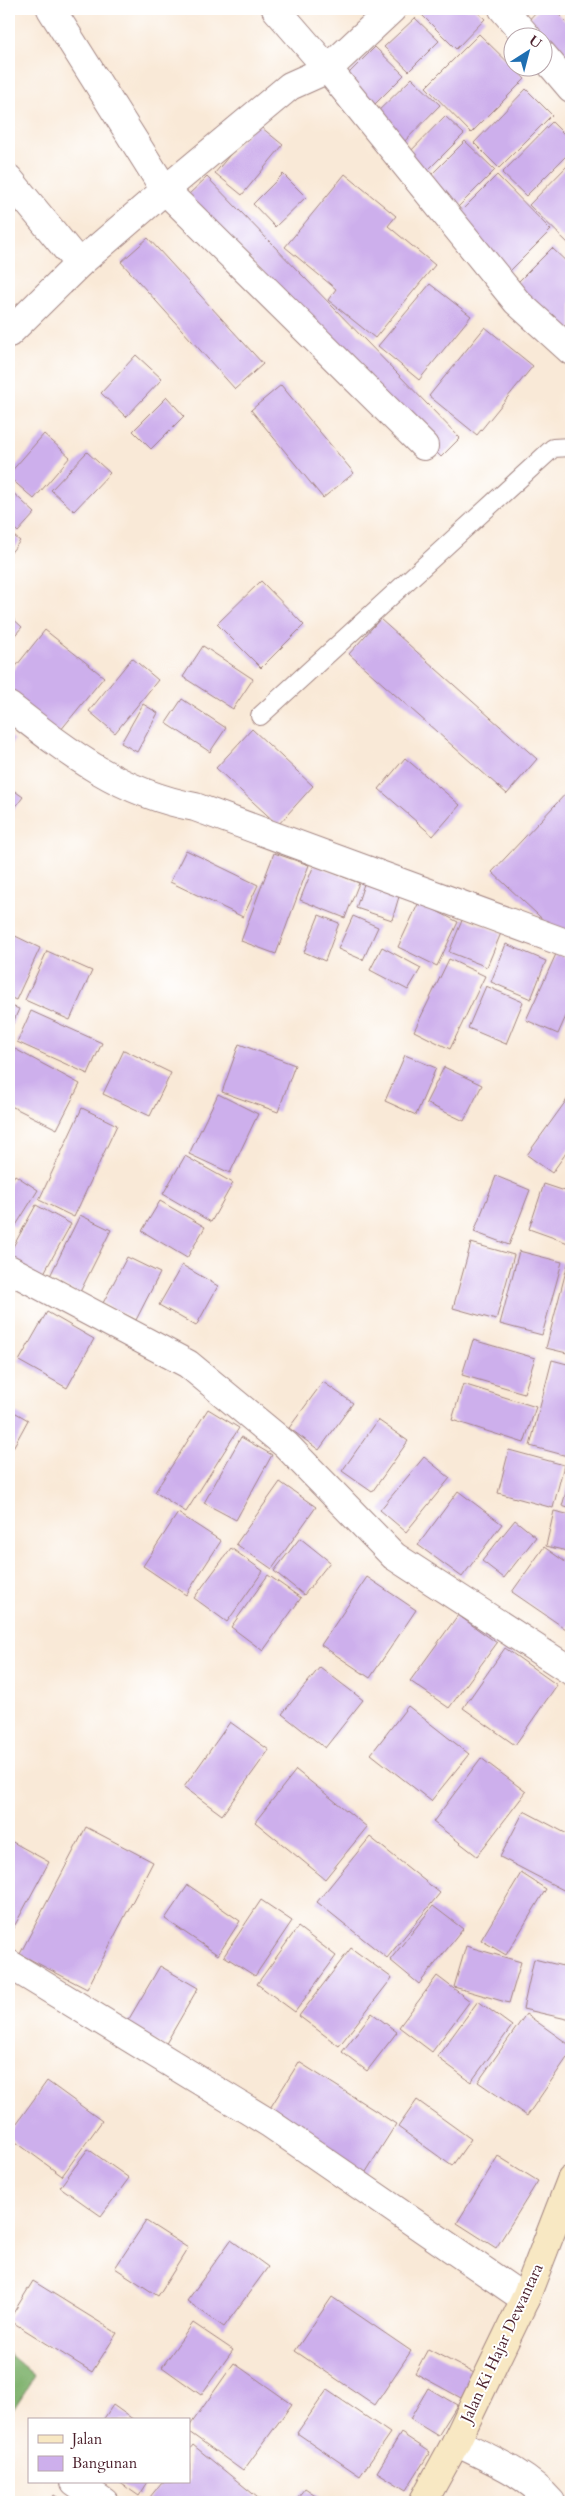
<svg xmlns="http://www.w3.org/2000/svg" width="580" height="2511" font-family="Cardo,serif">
<rect width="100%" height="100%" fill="#fff"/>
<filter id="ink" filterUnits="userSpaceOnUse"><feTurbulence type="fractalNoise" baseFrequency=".02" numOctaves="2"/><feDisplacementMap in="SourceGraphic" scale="10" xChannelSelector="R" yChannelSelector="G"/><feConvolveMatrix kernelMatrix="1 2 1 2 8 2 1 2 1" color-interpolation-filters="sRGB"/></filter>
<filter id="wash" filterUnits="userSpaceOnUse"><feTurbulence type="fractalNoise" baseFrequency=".0096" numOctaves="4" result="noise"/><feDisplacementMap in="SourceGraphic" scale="20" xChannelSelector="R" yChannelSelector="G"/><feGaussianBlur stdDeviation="1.12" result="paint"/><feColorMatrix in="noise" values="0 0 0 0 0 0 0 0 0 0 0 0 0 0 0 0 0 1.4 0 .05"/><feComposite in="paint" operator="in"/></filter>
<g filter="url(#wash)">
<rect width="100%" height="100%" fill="#f9e9d7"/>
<path fill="#80b26e" stroke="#65684c" d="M9,2354L35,2376L9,2416Z"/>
<g id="blocks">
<g fill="#cdafec">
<path d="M420,9H474L485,19L456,49L418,11Z"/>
<path d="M539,9H553L571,27V57L563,65L542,45V38H535L523,26Z"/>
<path d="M564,9H571V17Z"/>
<path d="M415,18L439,41L409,71L384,47Z"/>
<path d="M479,34L525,79L471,133L426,87Z"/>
<path d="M375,47L404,75L370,109L341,81Z"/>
<path d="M412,78L440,105L400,146L371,118Z"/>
<path d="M526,89L552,115L499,168L474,143Z"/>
<path d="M445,116L464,134L423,175L405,157Z"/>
<path d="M552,122L571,141V151L526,196L502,173Z"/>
<path d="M256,123L283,145L242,195L215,173Z"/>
<path d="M465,141L495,170L453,212L423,183Z"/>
<path d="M571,162V246L529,205Z"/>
<path d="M283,174L306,197L275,227L253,204Z"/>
<path d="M345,174L396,216L388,226L435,265L375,338L328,300L336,289L285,247Z"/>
<path d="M497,175L551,230L508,273L453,219Z"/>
<path d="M207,177L460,438L441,457L188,195Z"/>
<path d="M148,238L263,364L235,389L121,262Z"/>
<path d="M552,248L571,266V341L515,285Z"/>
<path d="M430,284L471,316L419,380L378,346Z"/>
<path d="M485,327L533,366L477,435L429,396Z"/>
<path d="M136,355L162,379L126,417L101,393Z"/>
<path d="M281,385L354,473L323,498L251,410Z"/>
<path d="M167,397L184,416L151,449L133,431Z"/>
<path d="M44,434L70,457L34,499L9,477V474Z"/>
<path d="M87,452L110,473L74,511L51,490Z"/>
<path d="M9,489L35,513L18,532L9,524Z"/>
<path d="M9,532L20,541L9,555Z"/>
<path d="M261,581L304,625L261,668L217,624Z"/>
<path d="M9,615L22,627L9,642Z"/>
<path d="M380,619L537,759L507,794L349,654Z"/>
<path d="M45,630L104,677L56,736L9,699V675Z"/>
<path d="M203,646L253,679L233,709L183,677Z"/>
<path d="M132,658L158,680L115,733L89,711Z"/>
<path d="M182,699L226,728L210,752L166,723Z"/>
<path d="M143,704L158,713L137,752L121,743Z"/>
<path d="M252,729L313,786L278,825L216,768Z"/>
<path d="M9,735L14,740L9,747Z"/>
<path d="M405,758L460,805L433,836L379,789Z"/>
<path d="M9,787L23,797L9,816Z"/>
<path d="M571,788V939L568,943L492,872Z"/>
<path d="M186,850L258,885L243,917L170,882Z"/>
<path d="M274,853L309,865L276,954L241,941Z"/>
<path d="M314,865L359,883L345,918L300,900Z"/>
<path d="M366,878L401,890L392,920L356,908Z"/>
<path d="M419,902L458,922L437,966L398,947Z"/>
<path d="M319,915L339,923L325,961L304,952Z"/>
<path d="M353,916L378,927L363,960L338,949Z"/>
<path d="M463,918L501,933L487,967L449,952Z"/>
<path d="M9,933L40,948L16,1000L9,997Z"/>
<path d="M506,944L546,961L531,999L491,982Z"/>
<path d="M382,947L421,968L408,990L370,970Z"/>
<path d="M47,951L92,971L70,1020L25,1000Z"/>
<path d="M556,954L571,960V1005L558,1034L526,1020Z"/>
<path d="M449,959L485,976L450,1049L414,1031Z"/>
<path d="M486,986L523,1002L506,1044L468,1028Z"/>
<path d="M9,1005L19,1009L9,1032Z"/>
<path d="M31,1011L102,1043L88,1074L17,1042Z"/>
<path d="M239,1044L295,1065L278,1112L222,1092Z"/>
<path d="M15,1049L80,1084L57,1129L9,1105V1061Z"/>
<path d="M124,1050L171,1073L150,1116L103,1094Z"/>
<path d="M405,1055L436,1068L416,1115L385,1101Z"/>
<path d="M444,1067L482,1085L464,1121L426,1103Z"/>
<path d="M218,1094L258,1114L230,1173L189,1154Z"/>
<path d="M571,1094V1146L552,1173L527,1155Z"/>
<path d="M82,1108L117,1125L74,1217L39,1200Z"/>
<path d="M185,1156L233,1183L211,1222L163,1194Z"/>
<path d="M15,1175L38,1190L15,1227L9,1223V1184Z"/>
<path d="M496,1176L530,1190L509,1245L474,1232Z"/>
<path d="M544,1184L571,1193V1244L529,1229Z"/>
<path d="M160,1201L205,1227L187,1258L142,1231Z"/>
<path d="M36,1205L71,1224L39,1282L9,1265V1254Z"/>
<path d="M80,1215L111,1230L79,1294L49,1278Z"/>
<path d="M471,1243L514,1255L496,1320L453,1308Z"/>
<path d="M519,1251L562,1262L542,1335L500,1324Z"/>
<path d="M127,1257L160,1273L136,1320L103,1303Z"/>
<path d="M568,1263L571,1264V1354L546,1348Z"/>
<path d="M182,1265L218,1286L196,1326L159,1305Z"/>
<path d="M47,1312L94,1339L67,1388L19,1361Z"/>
<path d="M473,1340L535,1358L524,1393L462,1375Z"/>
<path d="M552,1360L571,1365V1457L530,1446Z"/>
<path d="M323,1382L353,1403L319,1450L289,1428Z"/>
<path d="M463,1384L536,1407L524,1443L452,1420Z"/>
<path d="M9,1409L28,1420L9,1455Z"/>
<path d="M208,1409L239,1428L186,1512L155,1492Z"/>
<path d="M378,1420L408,1441L372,1492L342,1471Z"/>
<path d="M241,1437L272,1455L236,1520L204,1503Z"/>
<path d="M509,1450L564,1465L553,1508L498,1493Z"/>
<path d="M424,1457L450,1478L406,1532L380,1510Z"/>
<path d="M571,1475V1509L562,1506Z"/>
<path d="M280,1482L316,1507L272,1569L236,1544Z"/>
<path d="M458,1491L502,1524L462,1577L418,1545Z"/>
<path d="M554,1511L571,1515V1552L546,1546Z"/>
<path d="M178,1513L221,1541L186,1595L143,1566Z"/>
<path d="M515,1520L536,1537L504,1578L482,1561Z"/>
<path d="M300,1538L330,1562L304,1595L274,1571Z"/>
<path d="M544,1547L571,1566V1621L566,1629L512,1592Z"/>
<path d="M231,1548L263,1571L227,1622L194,1598Z"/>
<path d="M268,1575L301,1598L263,1651L231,1627Z"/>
<path d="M367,1577L416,1610L370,1678L321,1645Z"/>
<path d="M458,1615L497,1643L449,1708L410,1681Z"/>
<path d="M505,1648L557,1685L515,1745L463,1708Z"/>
<path d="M320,1667L363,1700L325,1748L282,1714Z"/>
<path d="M408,1706L469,1754L431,1801L371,1754Z"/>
<path d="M230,1722L269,1750L222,1815L184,1787Z"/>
<path d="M481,1758L526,1792L477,1856L433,1822Z"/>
<path d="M296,1770L367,1827L325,1879L255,1822Z"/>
<path d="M524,1811L571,1836V1894L500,1857Z"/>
<path d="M86,1827L153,1862L87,1989L20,1954Z"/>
<path d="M370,1837L440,1893L387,1958L317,1902Z"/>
<path d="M9,1840L49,1862L9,1936Z"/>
<path d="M521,1873L546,1889L506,1955L481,1940Z"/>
<path d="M188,1885L240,1921L218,1955L165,1919Z"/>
<path d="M261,1900L292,1921L255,1976L224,1956Z"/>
<path d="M433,1906L463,1929L419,1984L390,1960Z"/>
<path d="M298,1927L336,1956L295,2012L257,1984Z"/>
<path d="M466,1946L521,1962L509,2003L454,1987Z"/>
<path d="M351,1948L392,1978L339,2046L299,2016Z"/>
<path d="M534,1959L571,1968V2020L523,2009Z"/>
<path d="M160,1966L198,1988L164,2047L126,2024Z"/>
<path d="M437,1976L470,2001L432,2052L399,2027Z"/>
<path d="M478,2001L512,2026L471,2082L437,2057Z"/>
<path d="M372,2013L397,2032L367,2071L342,2052Z"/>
<path d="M526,2014L571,2046V2052L527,2116L478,2082Z"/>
<path d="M299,2062L396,2124L364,2175L267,2113Z"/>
<path d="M47,2081L102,2121L62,2176L9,2137V2134Z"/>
<path d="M417,2100L471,2139L452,2166L398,2127Z"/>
<path d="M88,2149L129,2178L101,2216L60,2187Z"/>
<path d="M498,2156L538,2181L496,2248L457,2223Z"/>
<path d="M146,2221L188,2248L158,2296L115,2268Z"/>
<path d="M231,2240L268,2267L224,2327L187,2301Z"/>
<path d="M33,2281L117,2333L92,2372L9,2320Z"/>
<path d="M332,2297L411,2351L375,2405L295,2351Z"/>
<path d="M193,2323L233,2350L201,2395L162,2367Z"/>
<path d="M428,2349L474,2373L461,2398L415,2373Z"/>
<path d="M234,2363L292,2404L243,2471L189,2432V2427Z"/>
<path d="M428,2388L457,2405L438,2436L410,2419Z"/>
<path d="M327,2390L390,2433L360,2476L297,2433Z"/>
<path d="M113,2405L134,2420H103Z"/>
<path d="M401,2433L430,2452L406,2490L377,2472Z"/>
<path d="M193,2445L263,2502H146L162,2482H189V2450Z"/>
<path d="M119,2482H148L139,2496Z"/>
<path d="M305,2488L326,2502H294Z"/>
<path d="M54,2495L65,2502H50Z"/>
</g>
</g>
</g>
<g filter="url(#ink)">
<use href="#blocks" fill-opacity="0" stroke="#a28481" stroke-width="1"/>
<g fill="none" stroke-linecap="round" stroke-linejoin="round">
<defs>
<path id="service" d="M260,716L553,448L571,447"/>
<g id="minor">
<path d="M51,9L165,190L424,446"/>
<path d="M276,9L328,69L517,302L571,351"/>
<path d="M503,9L528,38"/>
<path d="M542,54L571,88"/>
<path d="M9,179L79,264"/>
<path d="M9,333L79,264L165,190L290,86L328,69L392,9"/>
<path d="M9,706C68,752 119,793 195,807L571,945"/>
<path d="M9,1269L188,1364L286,1445L394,1556L571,1671"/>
<path d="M9,1964L269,2123L525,2299"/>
<path d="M456,2442C490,2459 526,2473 551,2502"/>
<path d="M75,2482L104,2502"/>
</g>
<path id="secondary" d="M423,2502L456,2442L525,2299L571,2180"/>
</defs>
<use href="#service" stroke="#a28481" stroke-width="20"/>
<use href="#minor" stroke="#a28481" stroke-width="30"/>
<use href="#secondary" stroke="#a28481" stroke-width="30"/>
<use href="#service" stroke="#fff" stroke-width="18"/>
<use href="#minor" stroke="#fff" stroke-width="28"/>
<use href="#secondary" stroke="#f8e8c3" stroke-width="28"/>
</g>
</g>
<g text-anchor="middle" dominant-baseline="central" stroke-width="4" stroke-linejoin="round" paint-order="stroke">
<g font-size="16" fill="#4a1f2b" stroke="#fff">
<text transform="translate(502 2343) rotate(-65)">Jalan Ki Hajar Dewantara</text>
</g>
</g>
<rect width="580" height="2511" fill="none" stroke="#fff" stroke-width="30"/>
<rect x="28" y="2418" width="162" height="65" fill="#ffffff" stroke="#b7a5aa"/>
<rect x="38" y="2435" width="25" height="8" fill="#f8e8c3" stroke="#b7a5aa"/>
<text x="72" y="2444" font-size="15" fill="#4a1f2b">Jalan</text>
<rect x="38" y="2456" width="25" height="15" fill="#cdafec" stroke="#b7a5aa"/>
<text x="72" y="2468" font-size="15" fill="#4a1f2b">Bangunan</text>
<g transform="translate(528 52) rotate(36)"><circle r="24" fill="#ffffff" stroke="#b7a5aa"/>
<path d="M0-4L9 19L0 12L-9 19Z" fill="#1f6fb2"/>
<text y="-8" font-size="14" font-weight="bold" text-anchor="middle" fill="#4a1f2b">U</text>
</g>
</svg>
